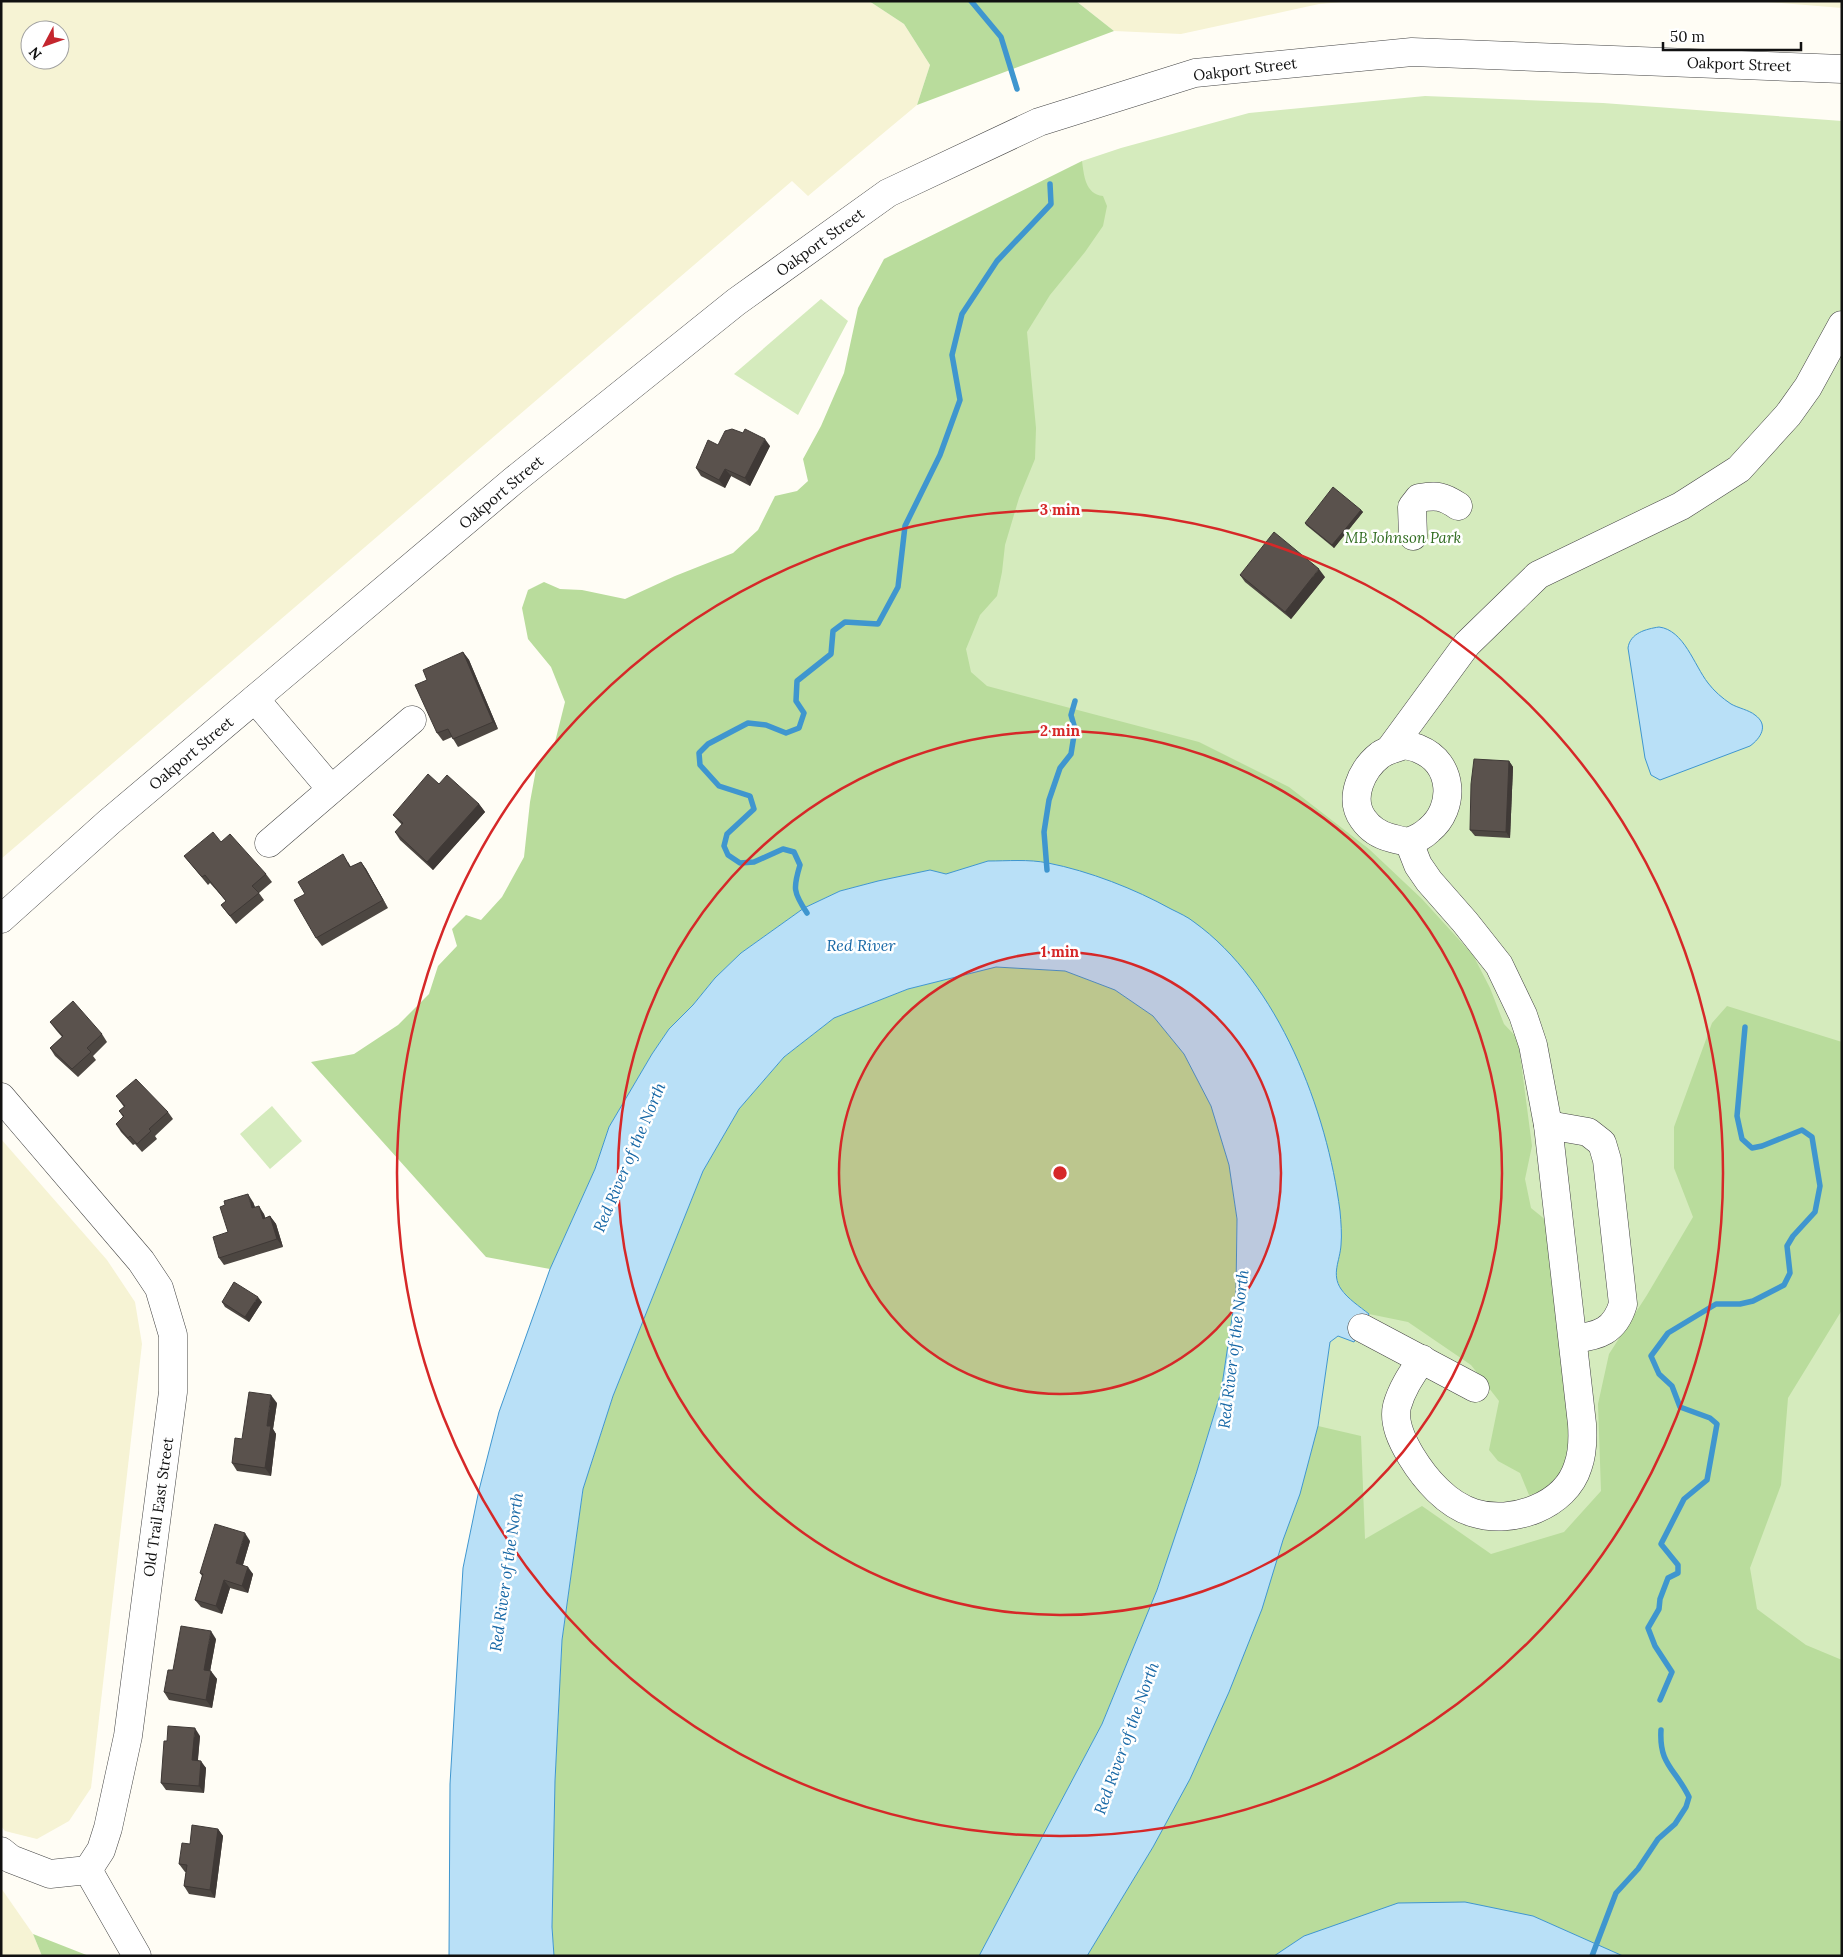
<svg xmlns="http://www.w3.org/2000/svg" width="1843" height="1957" font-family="Lora,serif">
<rect width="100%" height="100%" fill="#fffdf5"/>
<g fill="#f6f3d4" fill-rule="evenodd">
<path d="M1,1H869L904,24L930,65L917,105L808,196L792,181L1,859ZM30,30H60V60H30Z"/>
<path d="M1076,1H1355L1319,4L1181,34L1114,31Z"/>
<path d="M1755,1H1842V8Z"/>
<path d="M1,1139L107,1260L135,1302L142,1344L91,1788L69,1821L37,1839L5,1831L1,1826Z"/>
<path d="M1,1888L33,1934L42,1956H1Z"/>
</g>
<g fill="#d5ebbd">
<path d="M1425,96L1603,103L1842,121V1956H1623L1533,1916L1304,1936L1274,1956H1087L1153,1847L1318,1425L1330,1342L1338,1336L1354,1341L1369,1314L708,744L1051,204L1082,161L1121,148L1249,113Z"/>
<path d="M821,299L848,321L798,415L734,374Z"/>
<path d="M272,1106L302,1141L270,1169L240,1134Z"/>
</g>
<g fill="#b9dc9c">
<path d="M869,1H1076L1114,31L917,105L930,65L904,24Z"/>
<path d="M1082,161C1084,175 1085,194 1103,196L1107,206L1103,226L1085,252L1050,295L1027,332L1036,428L1035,459L1019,498L1005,545L1002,572L997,596L980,615L966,649L971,672L987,686L1199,742L1289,787L1369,849L1422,899L1473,955L1490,988L1504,1024L1518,1039L1532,1146L1525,1179L1531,1208L1547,1221L1572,1422L1570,1461L1548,1490L1529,1495L1520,1473L1498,1461L1489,1450L1499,1401L1471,1365L1408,1322L1369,1314L1352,1301L1340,1288L1335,1273L1341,1245L1146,896L1092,876L1047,863L988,861L946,874L930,870L878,881L840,891L804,908L741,953L715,978L693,1005L669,1029L652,1054L609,1127L595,1169L550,1269L486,1257L311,1062L354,1054L398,1025L429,994L438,966L457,946L452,929L466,915L481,920L502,897L524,857L530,802L537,764L554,746L565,702L551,667L528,639L522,608L528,590L544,582L560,589L582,590L625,599L675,576L733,553L758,530L775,496L797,491L808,481L803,459L821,426L844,373L858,308L884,259Z"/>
<path d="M996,967L1065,971L1115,990L1153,1016L1184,1054L1211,1106L1229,1165L1237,1219L1236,1291L1221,1392L1196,1474L1157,1590L1102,1724L979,1956H554L552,1927L555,1781L562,1640L583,1489L613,1396L703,1171L739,1109L784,1057L834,1018L908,989Z"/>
<path d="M1727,1006L1842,1042V1310L1788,1398L1781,1485L1750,1568L1757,1609L1806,1645L1842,1660V1956H1623L1533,1916L1304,1936L1274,1956H1087L1153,1847L1190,1779L1229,1692L1262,1609L1283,1540L1300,1494L1318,1426L1361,1436L1365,1539L1422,1506L1491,1554L1564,1532L1601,1491L1598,1404L1609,1354L1647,1295L1693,1217L1674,1168V1127L1712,1023Z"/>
<path d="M33,1934L89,1956H42Z"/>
</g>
<g fill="#b9e0f7" stroke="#3f96cf">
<path d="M1659,627C1684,630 1694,665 1708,683C1714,691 1722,698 1731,704C1738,708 1749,710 1755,715C1769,725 1761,738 1750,746L1660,780L1651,775L1645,758L1628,648C1630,633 1646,629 1659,627Z"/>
<path d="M988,861C1007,861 1029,859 1048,863C1089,871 1135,889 1171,909C1179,913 1188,917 1194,922C1279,983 1327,1111 1340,1211C1341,1222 1342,1235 1341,1245C1340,1261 1331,1274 1341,1289C1348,1299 1359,1306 1369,1314L1354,1342L1338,1336L1330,1342L1318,1426L1300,1494L1283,1540L1262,1609L1229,1692L1190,1779L1153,1847L1087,1956H979L1102,1724L1157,1590L1196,1474L1221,1392L1236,1291L1237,1219L1229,1165L1211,1106L1184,1054L1153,1016L1115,990L1065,971L996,967L908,989L834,1018L784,1057L739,1109L703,1171L613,1396L583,1489L562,1640L555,1781L552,1927L554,1956H449L450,1784L463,1568L479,1490L499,1412L550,1269L595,1169L609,1127L652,1054L669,1029L693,1005L715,978L741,953L804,908L840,891L878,881L930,870L946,874Z"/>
<path d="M1465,1902L1533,1916L1623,1956H1274L1304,1936L1398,1903Z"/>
</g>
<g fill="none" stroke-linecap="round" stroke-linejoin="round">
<g stroke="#3f96cf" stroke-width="5.5">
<path d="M971,1L1001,37L1017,89"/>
<path d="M1047,870L1044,832L1049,800L1060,768L1071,754L1075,729L1071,715L1075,701"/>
<path d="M807,913C793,892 793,888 800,865L794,852L783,849L754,862L740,863L728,855L724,846L727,834L754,809L750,796L719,786L700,765L699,753L708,744L748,723L766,725L786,733L799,728L804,713L796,701L797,681L831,654L833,631L845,622L878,624L898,587L905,526L940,455L960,400L952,355L962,314L997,261L1051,204L1050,184"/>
<path d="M1660,1700L1672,1672L1655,1646L1648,1628L1659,1609L1660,1599L1668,1578L1678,1573V1565L1661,1544L1684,1499L1707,1480L1717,1424L1710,1418L1680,1407L1672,1386L1659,1374L1651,1356L1668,1333L1716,1304H1740L1753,1301L1784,1285L1790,1273L1787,1246L1793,1236L1815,1212L1820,1186L1812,1137L1802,1130L1762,1146L1752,1148L1742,1139L1737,1116L1745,1027"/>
<path d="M1592,1956L1616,1893L1638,1869L1658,1839L1675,1824L1686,1807L1689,1797C1675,1768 1659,1765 1661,1730"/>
</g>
<defs>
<g id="minor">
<path d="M1413,536L1412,507L1419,498C1437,495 1443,496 1458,506"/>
<path d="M255,699L331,789"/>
<path d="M1405,745C1409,746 1415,747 1419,749C1454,763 1456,808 1429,830C1425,834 1416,840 1409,841C1404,842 1396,839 1391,838C1379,835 1370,829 1363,819C1348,798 1362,769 1380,755C1387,750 1396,748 1405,745Z"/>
<path d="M1390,749L1467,644L1538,575L1681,506L1739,469L1788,415L1808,387L1842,325"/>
<path d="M1409,842L1418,865L1429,881L1465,922L1499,965L1523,1015L1533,1045L1548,1125L1582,1424C1583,1439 1583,1452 1578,1466C1566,1506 1512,1525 1474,1513C1447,1505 1425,1479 1411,1456C1402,1441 1393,1423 1397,1406C1402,1388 1412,1374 1422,1359"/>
<path d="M269,843L412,720"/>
<path d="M1,919L109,822L513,481L736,302L888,193L1039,122L1195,73L1412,52L1842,69"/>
<path d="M1,1097L141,1261L159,1288L173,1335V1392L128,1736L108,1828L101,1850L88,1870"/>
<path d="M1548,1125L1588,1132L1602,1143L1607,1160L1623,1304C1615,1331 1599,1336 1573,1339"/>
<path d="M1362,1328L1475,1388"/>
<path d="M1,1851L11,1859L50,1874L88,1870"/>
<path d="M88,1870L137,1956"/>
</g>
</defs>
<use href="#minor" stroke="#444" stroke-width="29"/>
<use href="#minor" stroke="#fff" stroke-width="28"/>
</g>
<g fill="#4d4742">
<path d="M718,445L770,446L750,486L731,476L725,488L701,476L696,468Z"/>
<path d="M1361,510L1363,512L1334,548L1306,525L1305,523Z"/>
<path d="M1240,575L1325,577L1291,619L1245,582Z"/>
<path d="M463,652L469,660L498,729L458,747L452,737L443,741L437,733L427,680Z"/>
<path d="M1509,761L1513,767L1510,838L1475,836L1470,830Z"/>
<path d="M439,784L479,804L485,812L433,870L400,840L395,832L402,825L393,815Z"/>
<path d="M221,842L266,874L272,882L259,893L264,900L236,924L221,905L226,901L210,883L208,885L184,856Z"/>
<path d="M348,862L351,867L361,862L366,869L388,908L322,946L316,938L305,894Z"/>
<path d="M50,1022L102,1034L107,1042L93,1056L96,1060L78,1077L55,1056L50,1048L62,1037L56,1030Z"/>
<path d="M116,1096L168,1112L173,1119L155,1136L157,1139L142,1152L135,1144L133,1145L121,1132L116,1124L123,1117L119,1111L124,1107Z"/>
<path d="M253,1202L255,1207L264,1214L265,1218L270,1216L276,1224L283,1247L224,1265L219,1258L228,1232Z"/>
<path d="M222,1302H262L249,1322L225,1307Z"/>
<path d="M277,1403L273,1429L276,1434L271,1476L237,1471L232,1463L242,1439Z"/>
<path d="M250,1541L243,1565L253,1574L248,1593L230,1588L222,1614L201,1607L195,1600L202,1576L200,1573Z"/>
<path d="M216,1639L210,1671L217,1679L212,1708L169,1700L164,1692L173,1670Z"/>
<path d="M200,1736L198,1760L206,1768L204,1793L166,1790L161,1783L167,1741Z"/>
<path d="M218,1829L223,1836L215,1898L189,1894L184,1886L186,1872H185L179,1864Z"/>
</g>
<g fill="#3f3936">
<path d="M765,439L770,446L750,486L745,478Z"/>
<path d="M725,469L731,476L725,488L719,480Z"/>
<path d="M1361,510L1363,512L1334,548L1332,545Z"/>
<path d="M1319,569L1325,577L1291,619L1285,612Z"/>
<path d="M463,652L469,660L498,729L493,722Z"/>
<path d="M1509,761L1513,767L1510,838L1506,832Z"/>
<path d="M479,804L485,812L433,870L427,862Z"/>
<path d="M361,862L366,869L388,908L383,900Z"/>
<path d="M248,1194L253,1202L258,1216L252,1208Z"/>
<path d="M259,1206L264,1214L268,1226L263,1219Z"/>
<path d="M270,1216L276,1224L283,1247L277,1239Z"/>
<path d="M258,1297L262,1302L249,1322L245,1317Z"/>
<path d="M271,1395L277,1403L273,1429L276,1434L271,1476L265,1468L267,1426Z"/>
<path d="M245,1533L250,1541L241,1571L236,1563Z"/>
<path d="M248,1567L253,1574L248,1593L242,1586Z"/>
<path d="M224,1580L230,1588L222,1614L216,1606Z"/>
<path d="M211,1631L216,1639L209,1677L204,1670Z"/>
<path d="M211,1671L217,1679L212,1708L206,1700Z"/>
<path d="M195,1728L200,1736L197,1767L192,1760Z"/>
<path d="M201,1761L206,1768L204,1793L199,1786Z"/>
<path d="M218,1829L223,1836L215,1898L210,1890Z"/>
</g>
<g fill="#5a524d" stroke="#3f3936">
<path d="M732,429L743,433L745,429L765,439L745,478L725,469L719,480L696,468L708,440L718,445L725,431Z"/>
<path d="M1333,487L1361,510L1332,545L1305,523Z"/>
<path d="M1274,532L1319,569L1285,612L1240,575Z"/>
<path d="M463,652L493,722L453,739L448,729L437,733L415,685L427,680L423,670Z"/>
<path d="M1474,759L1509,761L1506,832L1470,830L1471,784Z"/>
<path d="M428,774L439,784L447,775L479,804L427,862L395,832L403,823L393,815Z"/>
<path d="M213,832L221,842L230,834L266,874L252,886L259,893L230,916L221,905L226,901L205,875L202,877L184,856Z"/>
<path d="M343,854L350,867L361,862L383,900L316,938L294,900L305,894L298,882Z"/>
<path d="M73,1001L102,1034L87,1048L91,1052L72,1069L50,1048L63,1036L50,1022Z"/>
<path d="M136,1079L168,1112L149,1129L151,1131L137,1144L130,1136L128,1138L116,1124L124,1116L119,1111L125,1106L116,1096Z"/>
<path d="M248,1194L252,1208L259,1206L263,1219L270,1216L277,1239L219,1258L213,1237L228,1232L220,1207L225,1205L224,1201Z"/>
<path d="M234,1282L258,1297L245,1317L222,1302Z"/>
<path d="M249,1392L271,1395L267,1426H271L265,1468L232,1463L235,1438L242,1439Z"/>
<path d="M215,1524L245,1533L236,1563L248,1567L242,1586L224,1580L216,1606L195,1600L203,1574L200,1573Z"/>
<path d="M181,1626L211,1631L204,1670L211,1671L206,1700L164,1692L168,1670H173Z"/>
<path d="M168,1726L195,1728L192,1760L201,1761L199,1786L161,1783L164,1741H167Z"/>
<path d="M192,1825L218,1829L210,1890L184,1886L187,1865L179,1864L182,1843L190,1844Z"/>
</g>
<circle cx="1060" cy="1173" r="221" fill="#d62828" fill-opacity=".12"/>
<g fill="none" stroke="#d62828" stroke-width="2.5">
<circle cx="1060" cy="1173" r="221"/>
<circle cx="1060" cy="1173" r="442"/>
<circle cx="1060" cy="1173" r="663"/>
</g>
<g text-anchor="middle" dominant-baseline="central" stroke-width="5" stroke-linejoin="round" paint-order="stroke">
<g font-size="15" fill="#111" stroke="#fff">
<text transform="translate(1739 64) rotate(2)">Oakport Street</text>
<text transform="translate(1245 69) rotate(-7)">Oakport Street</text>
<text transform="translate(820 242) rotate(-36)">Oakport Street</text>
<text transform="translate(501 492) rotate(-40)">Oakport Street</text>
<text transform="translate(191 753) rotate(-40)">Oakport Street</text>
<text transform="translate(158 1507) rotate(-82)">Old Trail East Street</text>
</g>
<g font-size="15" font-style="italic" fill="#2f6b1f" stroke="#fff">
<text x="1403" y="537">MB Johnson Park</text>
</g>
<g font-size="16" font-style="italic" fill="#1768a6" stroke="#fff">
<text x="861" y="945">Red River</text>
<text transform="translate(629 1157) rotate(-67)">Red River of the North</text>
<text transform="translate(1233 1349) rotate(-83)">Red River of the North</text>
<text transform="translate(506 1572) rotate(-82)">Red River of the North</text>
<text transform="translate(1126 1738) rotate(-70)">Red River of the North</text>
</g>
</g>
<circle cx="1060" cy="1173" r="8" fill="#d62828" stroke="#fff" stroke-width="2.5"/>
<g font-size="15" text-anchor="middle" font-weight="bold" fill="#d62828" stroke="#fff" stroke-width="5" stroke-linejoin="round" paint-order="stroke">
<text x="1060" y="515">3 min</text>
<text x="1060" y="736">2 min</text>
<text x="1060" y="957">1 min</text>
</g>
<rect width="1843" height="1957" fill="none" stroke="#111111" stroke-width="5"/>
<g transform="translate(45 45) rotate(229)"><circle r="24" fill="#ffffff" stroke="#a0a0a0"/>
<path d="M0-4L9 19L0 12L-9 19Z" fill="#c4262e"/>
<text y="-8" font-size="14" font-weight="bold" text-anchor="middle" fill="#111111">N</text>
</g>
<path d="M1663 42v8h138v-8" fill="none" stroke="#111111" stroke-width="2.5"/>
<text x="1670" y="42" font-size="15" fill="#111111" stroke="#ffffff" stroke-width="4" paint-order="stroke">50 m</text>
</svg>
